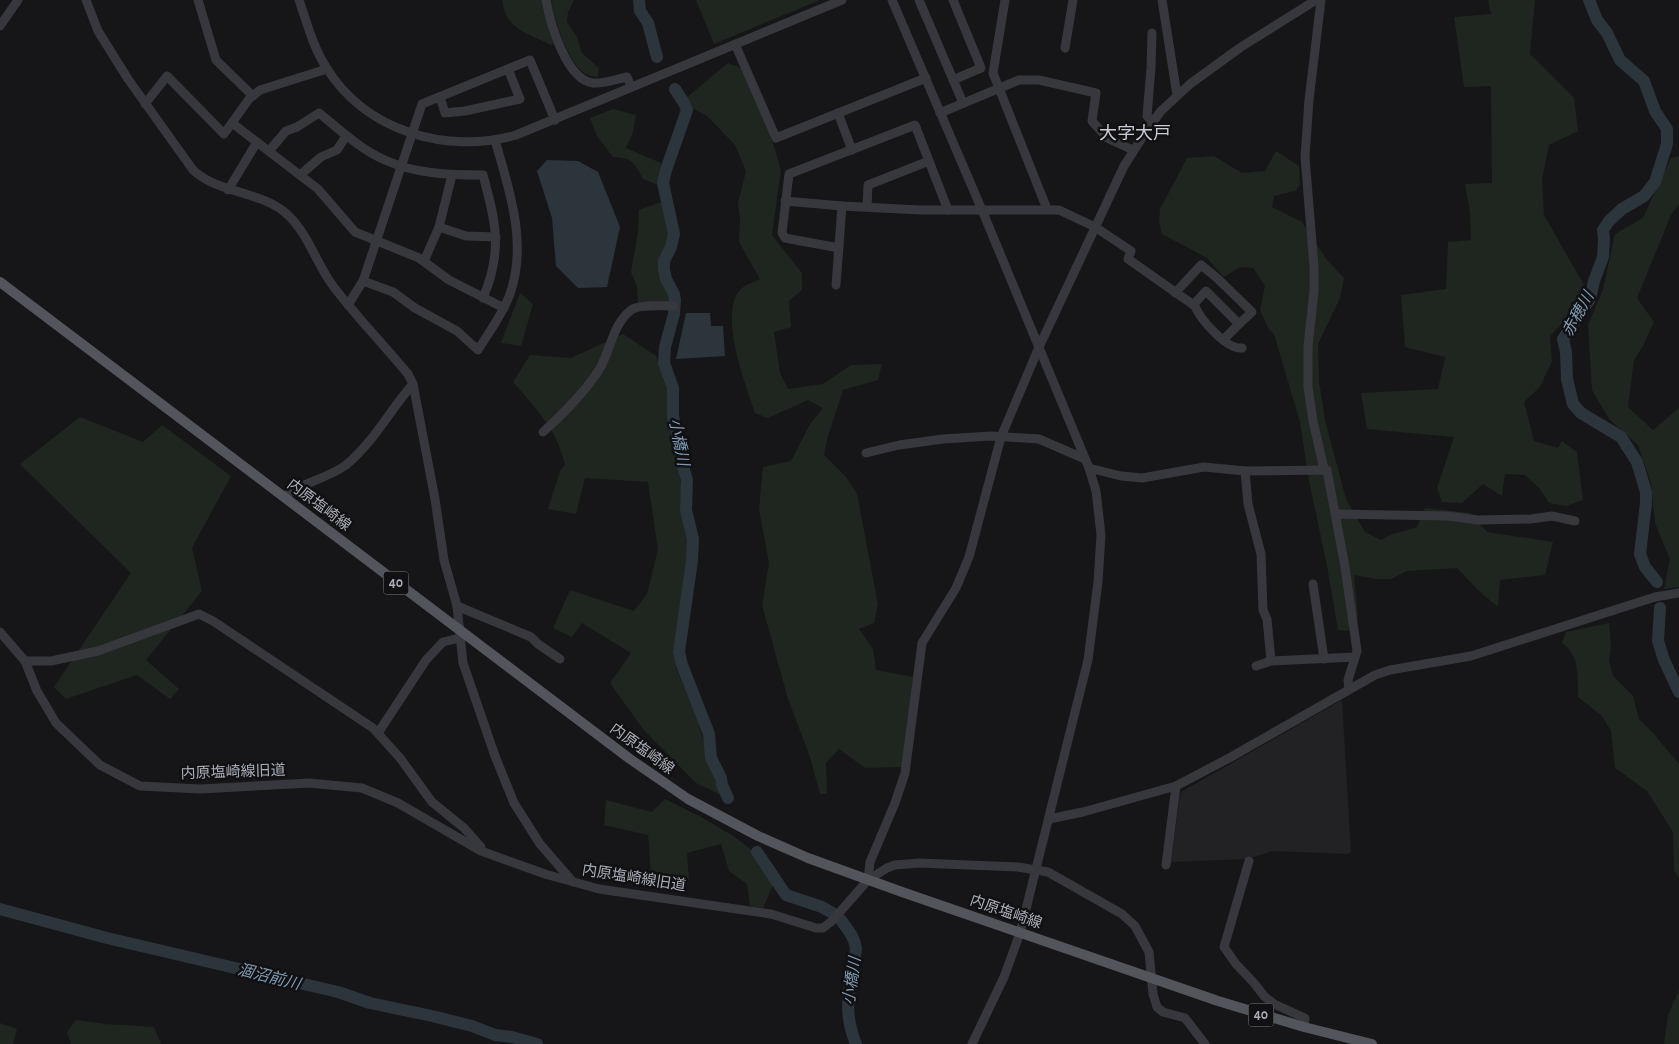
<svg xmlns="http://www.w3.org/2000/svg" width="1679" height="1044" font-family="'Alegreya Sans','Noto Sans JP',sans-serif">
<rect width="100%" height="100%" fill="#161618"/>
<path fill="#222225" d="M1342,700L1351,852L1348,854L1273,851L1247,859L1171,862L1180,794L1183,791Z"/>
<g fill="#1e261f">
<path d="M502,0H542L556,43L551,45C527,33 506,30 502,0Z"/>
<path d="M551,0H574L568,12L567,22L577,37L582,53L599,68L598,77C594,76 589,76 586,74C568,64 555,20 551,0Z"/>
<path d="M696,0H820L714,44Z"/>
<path d="M1488,0H1535L1530,54L1574,98L1578,131L1549,145L1542,180L1544,215L1584,285L1573,312L1550,336L1552,361L1540,387L1524,402L1534,441L1558,448L1562,441L1577,452L1583,500L1566,506L1549,503L1540,489L1525,475L1505,474L1502,496L1483,484L1462,503L1442,502L1437,488L1454,437L1367,429L1361,393L1438,389L1445,357L1405,347L1401,295L1446,289L1448,242L1471,240L1470,212L1465,184L1492,183L1491,86L1464,87L1454,17L1491,14Z"/>
<path d="M728,63L741,68L772,140L781,170L772,235L802,273V290L789,301L791,327L774,332L780,373L788,389L823,384L851,365L882,364L878,380L843,390L828,436L824,455L846,477L857,494L878,604L874,623L859,629L873,649L876,670L913,677L904,767L865,768L839,749L826,763L827,794H820L810,757L788,699L762,605L769,563L759,509L763,467L791,461L810,424L823,408L808,400L768,418L755,413C746,386 718,314 740,290C744,285 754,282 760,279L739,242L740,219L738,203L746,171L735,145L707,116L692,108L687,97Z"/>
<path d="M613,109L636,115L633,132L626,148L661,163L658,185L643,179C634,162 632,158 613,157L597,136L590,118Z"/>
<path d="M1276,151L1299,166L1300,185L1295,191L1274,196L1272,207L1302,222L1327,260L1344,278L1340,298L1318,344L1319,381L1325,420L1346,499L1365,532L1381,540L1390,535L1417,527L1425,508L1470,513L1487,532L1553,542L1545,575L1500,580L1498,607L1480,592L1457,568L1407,571L1391,579H1376L1354,575L1358,616L1348,631L1338,630L1327,566L1309,481L1300,422L1274,334L1268,328L1260,310L1265,286L1253,268L1240,267L1224,277L1207,258L1162,234L1159,222L1160,209L1187,158L1214,156L1242,173L1265,171Z"/>
<path d="M1679,156V204L1671,215L1637,298L1654,322L1643,346L1634,360L1628,407L1653,430L1679,408V587L1664,589L1670,559L1655,523L1651,483L1638,445L1609,419L1592,390L1588,325L1603,289L1615,234L1643,218L1671,158Z"/>
<path d="M661,202L669,222V243L661,267L670,302L638,304L637,287L631,272L638,232L639,210Z"/>
<path d="M520,293L533,304L521,346L501,343Z"/>
<path d="M623,334L656,356L668,392L671,437L681,483L690,546L676,634V668L697,719L719,794L696,783L643,729L610,683L631,653L582,623L572,637L553,628L570,590L634,611L647,594L658,549L648,482L585,478L576,514L548,509L560,471L565,465C558,431 535,407 513,382L530,355L571,358Z"/>
<path d="M80,417L143,442L162,425L231,476L192,548L202,591L146,660L179,689L170,699L137,675L66,699L54,687L131,573L20,464Z"/>
<path d="M1609,623L1611,645L1609,660L1613,676L1633,696L1639,719L1654,734L1679,764V878L1674,870L1673,832L1647,791L1615,768L1611,731L1602,716L1578,697C1578,677 1580,656 1562,643L1566,632Z"/>
<path d="M665,799L703,818L735,837L753,851L758,865L774,883L763,908L750,906L747,884L729,871L721,844L687,853L689,880L680,893L652,888L648,835L604,825L606,800L652,812Z"/>
<path d="M1679,990V1044H1664L1668,1015Z"/>
<path d="M76,1020L106,1024L154,1027L161,1044H71L67,1032Z"/>
<path d="M0,1023L17,1029L13,1044H0Z"/>
</g>
<g fill="#2c353c">
<path d="M547,160L578,161L598,172L620,227L607,287L578,288L556,266L552,218L537,171Z"/>
<path d="M686,313H710L711,326H723L725,356L676,359Z"/>
</g>
<g fill="none" stroke-linecap="round" stroke-linejoin="round">
<g stroke="#2c353c" stroke-width="12">
<path d="M639,0L640,11L648,23L657,57"/>
<path d="M1589,0L1597,20L1607,33L1620,60L1644,81L1655,111L1667,129V144L1655,182L1644,196L1622,209L1609,221L1603,230L1604,239L1603,257L1594,281L1590,299L1563,339L1566,352L1567,379L1573,404L1581,413L1621,437L1637,462L1646,492V503L1640,554L1645,567L1657,582"/>
<path d="M675,89L684,103L687,110L666,170L663,183L674,234L671,247L664,261V269L666,279L674,294L675,300L674,314L665,347L664,363L673,388V417L680,445L681,460L687,480L686,510L693,539L692,561L679,652L682,665L709,734L711,758L721,778L722,785L728,798"/>
<path d="M1660,608L1658,641L1664,660L1679,692"/>
<path d="M757,852L786,895L822,907L834,914"/>
<path d="M0,909L107,938L338,992L370,1003L432,1016L472,1026L495,1035L512,1037L537,1044"/>
<path d="M841,920C847,929 855,937 856,949C851,985 841,1007 856,1044"/>
</g>
<g stroke="#37383d" stroke-width="9">
<path d="M86,0L98,31L128,79L193,170C220,195 262,190 289,216C306,233 314,256 327,277C336,292 349,305 360,319C376,337 392,355 408,374L413,384L435,499L444,560L457,606L463,663L495,756L514,803L540,844L573,882"/>
<path d="M198,0L216,60L253,96"/>
<path d="M299,0C307,23 313,47 326,67C365,131 447,155 516,135L842,0"/>
<path d="M546,0C550,22 566,80 593,83C604,84 617,79 627,77L631,87"/>
<path d="M892,0L982,210L1089,468L1096,491L1101,535L1098,582L1088,660L1020,933L1004,977L972,1044"/>
<path d="M919,0L963,103"/>
<path d="M953,0L981,68L953,80"/>
<path d="M1005,0L993,73L1047,209"/>
<path d="M1162,0L1177,95"/>
<path d="M1321,0L1309,100L1305,157L1314,267V291L1308,346V387L1313,421L1324,469"/>
<path d="M0,26L18,0"/>
<path d="M1152,33L1151,68L1147,116L1153,122"/>
<path d="M735,44L776,138L926,78"/>
<path d="M1065,48L1073,0"/>
<path d="M440,97L445,113L465,111L520,99L508,69"/>
<path d="M145,104L167,76L224,134L249,99L260,90L327,69"/>
<path d="M838,113L852,150"/>
<path d="M940,113L1019,80H1039L1096,93L1092,121L1107,138L1133,150"/>
<path d="M232,123L318,189L355,232L419,258L449,280L504,308"/>
<path d="M269,151L286,131L297,127L319,113C340,130 360,149 385,160C415,174 450,175 483,175C496,222 503,251 483,298"/>
<path d="M300,175L321,157L337,150L346,136"/>
<path d="M228,190L257,142"/>
<path d="M785,201L842,206L920,210H1059L1095,227L1131,251L1128,259L1195,306C1200,319 1227,350 1242,348"/>
<path d="M867,207L868,185L929,161"/>
<path d="M439,227L466,236L496,237"/>
<path d="M839,248L785,238L782,233L789,174L915,125L948,210"/>
<path d="M424,261L439,227L452,175"/>
<path d="M363,281L393,292L415,308L457,331L478,350C489,332 503,314 510,294C528,242 509,190 495,140"/>
<path d="M836,285L842,206"/>
<path d="M1175,293L1201,265L1217,278L1252,312L1239,324"/>
<path d="M348,305L363,281L422,104L530,60L555,120"/>
<path d="M1193,305L1206,291L1239,324L1223,340"/>
<path d="M543,432C563,414 584,393 599,370C611,350 612,325 631,310C639,304 662,306 673,306"/>
<path d="M866,453L899,445L943,439L991,436L1039,439L1085,459"/>
<path d="M1089,468L1121,476L1142,478L1204,467L1245,471L1327,470L1345,567L1357,651L1348,680L1349,689"/>
<path d="M1245,471L1248,504L1261,554L1263,610L1267,619L1271,661"/>
<path d="M284,497C302,482 327,479 346,465C374,442 389,411 413,384"/>
<path d="M1335,514L1448,516L1478,520L1531,519L1552,516L1575,521"/>
<path d="M1313,584L1324,659"/>
<path d="M457,606L531,637L538,644L560,659"/>
<path d="M0,632L25,661L37,691L56,723L100,765L140,786L200,789L309,783L362,788L398,803L481,851L545,874L599,889L771,914L816,928H823L832,921L868,880L887,868L895,865L919,863L1018,867L1048,872L1122,914L1135,926L1149,952L1153,994L1157,1007L1163,1012L1185,1018L1205,1044"/>
<path d="M25,661H51L98,651L199,614L213,621L373,728L400,758L432,802L464,828L481,847"/>
<path d="M1256,666L1271,661L1355,657"/>
<path d="M378,733L426,660L443,642L459,638"/>
<path d="M1049,819L1083,812L1176,786L1231,757L1375,675L1390,670L1471,656L1630,605L1655,597L1679,593"/>
<path d="M1249,861L1224,947L1236,964L1254,983L1264,996L1274,1004L1305,1018L1304,1027"/>
<path d="M1166,865L1176,786"/>
<path d="M868,880L870,862L895,803L905,773L922,643L956,588L969,557L1001,437L1039,347L1124,166L1145,133L1161,111L1190,84L1241,47L1316,0"/>
</g>
<path stroke="#53555c" stroke-width="10" d="M0,282L630,759L688,799L758,836L808,858L902,892L1218,1001L1304,1027L1372,1044"/>
</g>
<g text-anchor="middle" dominant-baseline="central" stroke-width="5" stroke-linejoin="round" paint-order="stroke">
<g fill="#111113" stroke="#7b7e86" stroke-width="1">
<rect x="383.5" y="571.5" width="25" height="23" rx="4"/>
<rect x="1248.5" y="1003.5" width="25" height="23" rx="4"/>
</g>
<g font-size="14" font-weight="bold" fill="#a8adb8">
<text x="396" y="583">40</text>
<text x="1261" y="1015">40</text>
</g>
<g font-size="15" fill="#a8adb8" stroke="#111113">
<text transform="translate(319 505) rotate(37)">内原塩崎線</text>
<text transform="translate(642 749) rotate(36)">内原塩崎線</text>
<text transform="translate(233 772) rotate(-2)">内原塩崎線旧道</text>
<text transform="translate(634 878) rotate(9)">内原塩崎線旧道</text>
<text transform="translate(1006 912) rotate(19)">内原塩崎線</text>
</g>
<g font-size="16" font-style="italic" fill="#7f9bb3" stroke="#111113">
<text transform="translate(1578 314) rotate(-61)">赤穂川</text>
<text transform="translate(679 442) rotate(79)">小橋川</text>
<text transform="translate(269 977) rotate(14)">涸沼前川</text>
<text transform="translate(852 981) rotate(-82)">小橋川</text>
</g>
<g font-size="18" fill="#c9ccd4" stroke="#111113">
<text x="1135" y="134">大字大戸</text>
</g>
</g>
</svg>
